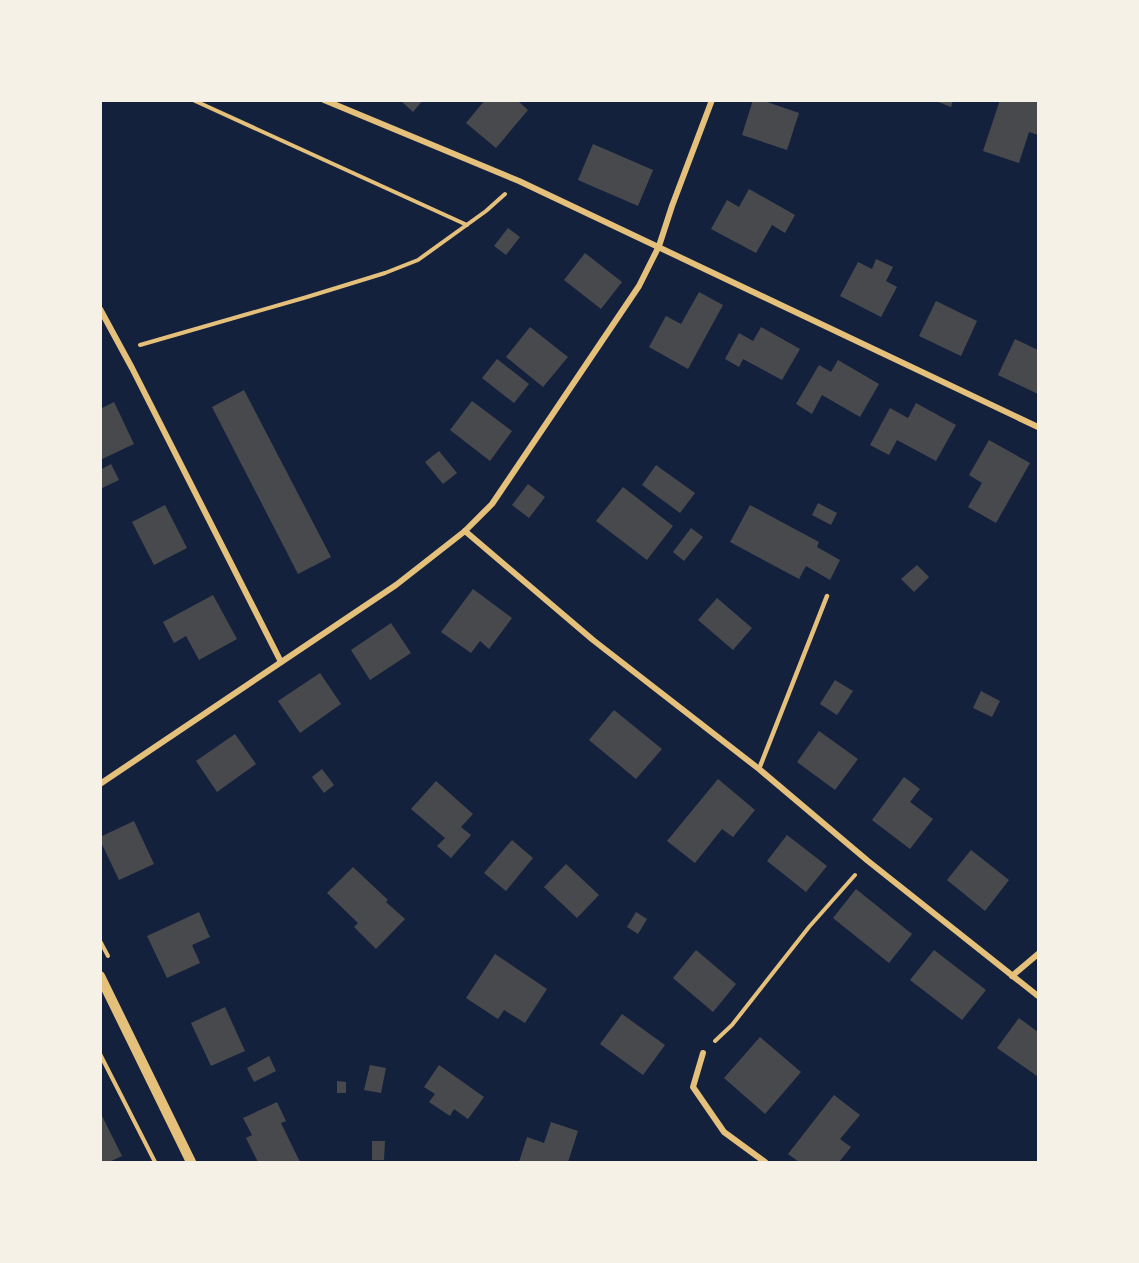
<svg xmlns="http://www.w3.org/2000/svg" width="1139" height="1263" font-family="'Noto Sans',sans-serif">
<rect width="100%" height="100%" fill="#14213d"/>
<g fill="#48494c">
<path d="M400,100H423L413,112Z"/>
<path d="M485,100H517L528,110L496,148L466,123Z"/>
<path d="M753,100H761L799,113L787,150L742,135Z"/>
<path d="M933,100H953L951,107Z"/>
<path d="M1000,100H1038V135L1029,132L1019,163L983,151Z"/>
<path d="M593,144L653,170L638,206L578,180Z"/>
<path d="M749,189L795,215L785,233L772,225L756,253L711,229L727,200L739,207Z"/>
<path d="M508,228L520,237L506,255L494,246Z"/>
<path d="M585,253L622,282L601,309L564,280Z"/>
<path d="M876,259L893,267L886,281L897,287L881,317L840,296L858,262L872,269Z"/>
<path d="M699,292L723,305L688,369L649,347L666,316L681,324Z"/>
<path d="M936,301L977,321L961,356L919,336Z"/>
<path d="M530,327L568,357L543,387L506,357Z"/>
<path d="M761,327L800,349L782,380L743,359L739,367L725,359L739,333L753,341Z"/>
<path d="M1015,339L1038,350V394L998,375Z"/>
<path d="M497,359L529,384L514,403L482,378Z"/>
<path d="M838,360L879,384L860,417L822,395L812,414L796,404L819,365L831,372Z"/>
<path d="M244,390L331,557L298,574L212,407Z"/>
<path d="M472,401L512,431L490,461L450,430Z"/>
<path d="M114,402L134,444L100,460V409Z"/>
<path d="M916,403L956,425L936,461L897,440L889,455L870,445L890,408L908,418Z"/>
<path d="M989,440L1030,463L996,523L968,507L982,483L969,475Z"/>
<path d="M439,451L457,473L443,484L425,462Z"/>
<path d="M111,464L119,480L100,489V470Z"/>
<path d="M656,465L695,493L680,513L642,485Z"/>
<path d="M528,484L545,497L529,518L512,505Z"/>
<path d="M623,487L673,526L647,560L596,521Z"/>
<path d="M818,503L837,513L831,525L812,515Z"/>
<path d="M165,505L187,548L154,565L132,522Z"/>
<path d="M750,505L819,542L817,547L840,560L830,580L806,566L799,579L730,542Z"/>
<path d="M691,528L703,537L684,561L673,552Z"/>
<path d="M917,565L929,577L914,592L901,579Z"/>
<path d="M473,589L512,618L489,649L480,641L471,653L441,632Z"/>
<path d="M213,595L237,639L199,660L186,636L174,643L163,622Z"/>
<path d="M717,598L752,628L733,650L698,620Z"/>
<path d="M391,623L411,653L370,680L351,650Z"/>
<path d="M320,673L341,704L300,733L278,701Z"/>
<path d="M835,680L853,691L837,715L820,704Z"/>
<path d="M981,691L1000,701L992,717L973,708Z"/>
<path d="M614,710L662,749L636,779L589,740Z"/>
<path d="M819,731L858,759L835,790L797,762Z"/>
<path d="M235,734L256,764L217,792L196,761Z"/>
<path d="M322,769L334,785L324,793L312,777Z"/>
<path d="M904,777L920,789L910,802L933,819L910,849L872,820Z"/>
<path d="M718,779L755,810L733,837L722,829L695,863L667,841Z"/>
<path d="M436,781L473,814L461,827L471,835L451,858L437,846L445,838L411,809Z"/>
<path d="M134,821L154,864L119,880L100,840V837Z"/>
<path d="M787,835L827,866L806,892L767,861Z"/>
<path d="M512,840L533,858L506,891L484,873Z"/>
<path d="M971,850L1009,880L985,911L947,880Z"/>
<path d="M566,864L599,895L577,918L544,887Z"/>
<path d="M353,867L388,900L386,902L405,919L376,949L354,927L358,923L327,893Z"/>
<path d="M856,889L912,934L889,963L833,918Z"/>
<path d="M199,912L210,937L192,945L200,963L167,978L147,936Z"/>
<path d="M636,912L647,919L638,934L627,927Z"/>
<path d="M696,950L736,984L713,1012L673,978Z"/>
<path d="M934,950L986,990L962,1020L910,980Z"/>
<path d="M495,954L547,989L525,1023L504,1010L498,1019L466,998Z"/>
<path d="M225,1007L245,1051L211,1066L191,1023Z"/>
<path d="M622,1014L665,1045L643,1075L600,1044Z"/>
<path d="M1019,1018L1038,1032V1073L1037,1076L997,1048Z"/>
<path d="M760,1037L801,1072L765,1114L724,1078Z"/>
<path d="M269,1056L276,1071L254,1082L247,1068Z"/>
<path d="M370,1065L386,1068L381,1093L364,1090Z"/>
<path d="M439,1065L484,1097L468,1119L454,1109L450,1116L429,1102L435,1094L424,1087Z"/>
<path d="M337,1081L346,1082V1093H337Z"/>
<path d="M834,1095L860,1115L840,1139L851,1147L839,1162H799L788,1154Z"/>
<path d="M277,1102L286,1121L281,1123L300,1162H258L246,1138L252,1135L243,1118Z"/>
<path d="M100,1112L122,1156L109,1162H100Z"/>
<path d="M551,1122L578,1131L568,1162H519L527,1137L544,1143Z"/>
<path d="M372,1141H385L384,1160H372Z"/>
</g>
<g fill="none" stroke-linecap="round" stroke-linejoin="round">
<g stroke="#e5c07b" stroke-width="4">
<path d="M193,100L467,225"/>
<path d="M140,345L307,297L385,273L418,260L486,211L505,194"/>
<path d="M100,941L108,956"/>
<path d="M715,1041L732,1025L809,927L855,875"/>
<path d="M100,1054L155,1162"/>
</g>
<path stroke="#e5c07b" stroke-width="4.5" d="M759,769L827,596"/>
<g stroke="#e5c07b" stroke-width="6">
<path d="M324,100L519,181L1038,427"/>
<path d="M100,309L132,368L281,662"/>
<path d="M465,531L593,640L759,769L868,861L1038,996"/>
<path d="M100,784L396,585L465,531L492,504L639,286L659,246L672,206L712,100"/>
<path d="M1012,976L1038,954"/>
<path d="M703,1053L693,1087L724,1132L765,1162"/>
</g>
<path stroke="#e5c07b" stroke-width="10" d="M100,976L191,1162"/>
</g>
<rect width="1139" height="1263" fill="none" stroke="#f6f1e7" stroke-width="204"/>
</svg>
